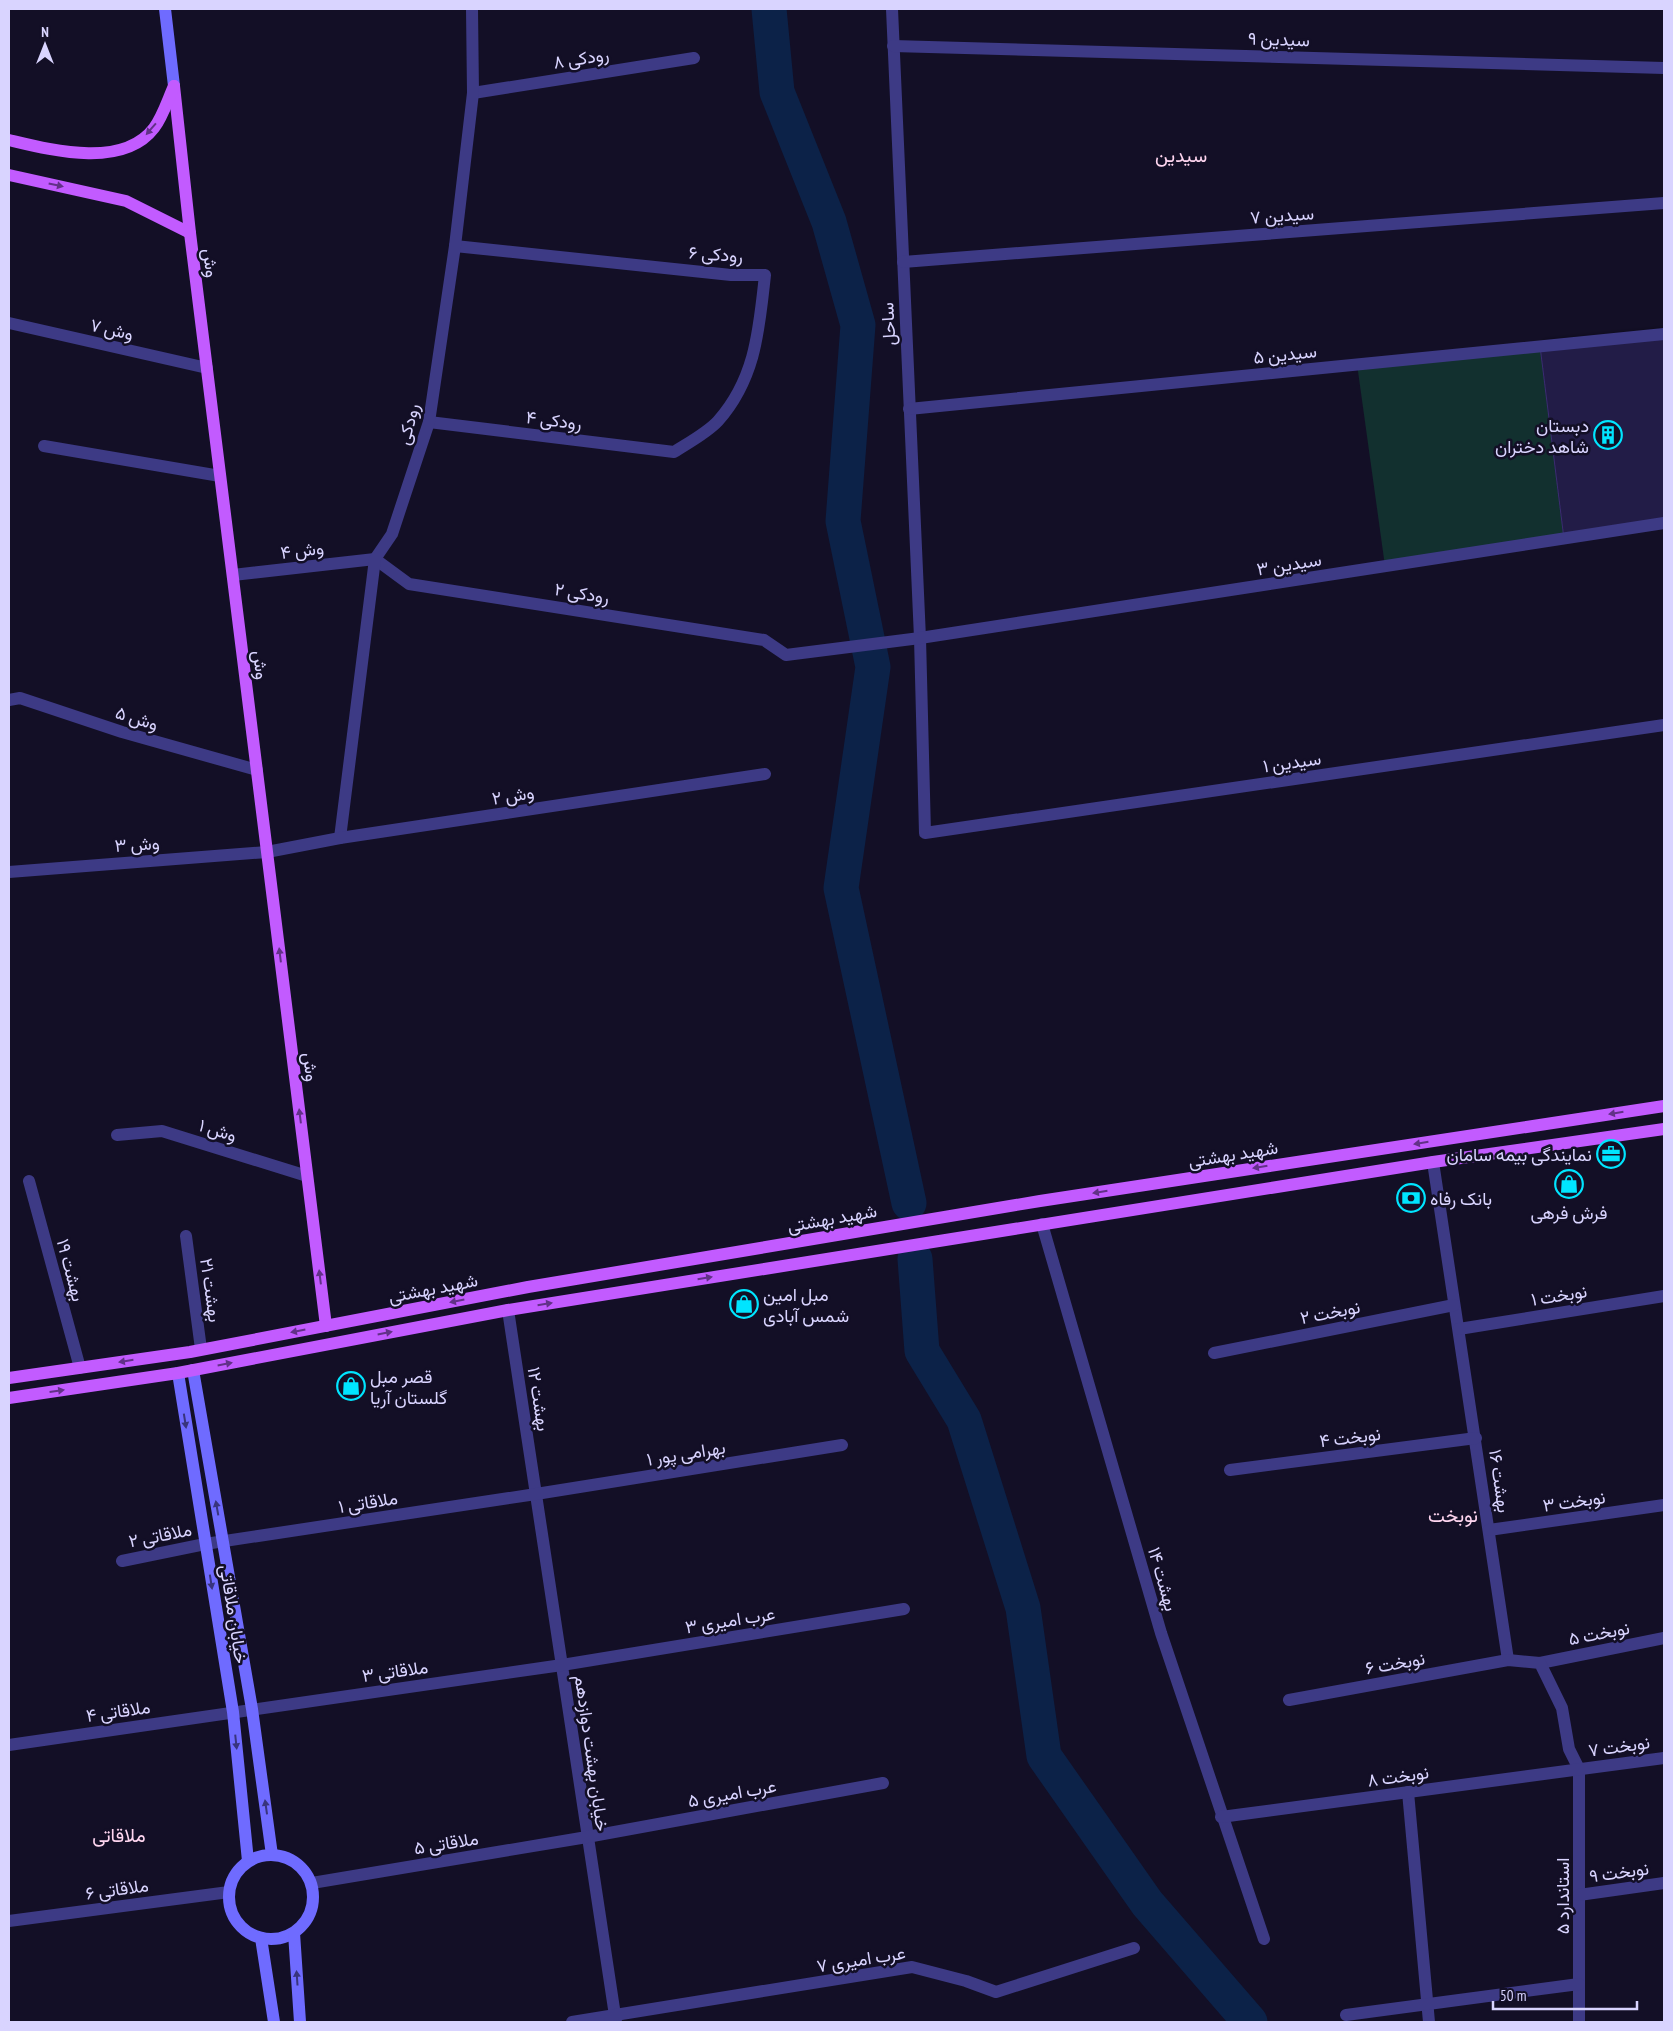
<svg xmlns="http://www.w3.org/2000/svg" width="1673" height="2031" font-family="'PT Sans Narrow',Vazirmatn,sans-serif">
<defs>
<filter id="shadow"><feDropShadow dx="4.5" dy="-4.5" stdDeviation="2.5" flood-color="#0009"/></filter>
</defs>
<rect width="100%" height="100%" fill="#130f26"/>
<path fill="#12302f" d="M1540,346L1564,539L1385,566L1357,364Z"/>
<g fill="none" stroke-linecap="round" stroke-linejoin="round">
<g stroke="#0c2248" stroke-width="35">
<path d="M769,9L777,92L829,222L858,325L843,521L873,667L841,888L909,1203"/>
<path d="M915,1259L922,1351L964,1420L1023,1608L1044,1756L1147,1903L1250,2022"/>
</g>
</g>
<path fill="#241b47" stroke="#3b2d73" filter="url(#shadow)" d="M1664,334V523L1564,539L1540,346Z"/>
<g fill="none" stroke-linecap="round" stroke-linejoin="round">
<g stroke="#3d3a85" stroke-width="12">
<path d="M892,9L920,638L925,833L1664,725"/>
<path d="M893,46L1664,68"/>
<path d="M473,93L694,58"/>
<path d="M903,262L1664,203"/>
<path d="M9,323L207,368"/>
<path d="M909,409L1664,334"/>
<path d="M429,422L674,452C688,443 707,433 718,421C756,378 759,329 765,275H731L455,246"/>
<path d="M44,446L220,476"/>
<path d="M375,559L409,584L764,640L786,655L920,638L1664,523"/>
<path d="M233,575L375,559"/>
<path d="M9,700L20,698L122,732L257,770"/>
<path d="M340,838L375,559L392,534L429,422L455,246L473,93L472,9"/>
<path d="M9,872L267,852L340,838L765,774"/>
<path d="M117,1135L162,1131L307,1176"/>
<path d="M1433,1162L1508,1660"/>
<path d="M29,1181L80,1368"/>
<path d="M1042,1224L1161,1633L1264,1939"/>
<path d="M186,1236L201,1349"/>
<path d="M508,1310L616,2022"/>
<path d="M1459,1329L1664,1296"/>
<path d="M1214,1353L1454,1305"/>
<path d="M1230,1470L1476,1438"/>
<path d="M1489,1530L1664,1505"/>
<path d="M122,1561L205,1544L536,1494L842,1445"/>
<path d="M1540,1663L1664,1638"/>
<path d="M1289,1700L1508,1660L1540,1663L1562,1708L1569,1749L1579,1769V2022"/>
<path d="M9,1745L562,1665L904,1609"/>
<path d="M1408,1792L1429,2022"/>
<path d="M1221,1817L1664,1758"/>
<path d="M312,1883L587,1837L883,1783"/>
<path d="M1579,1895L1664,1883"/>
<path d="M9,1921L229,1892"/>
<path d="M1346,2015L1579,1984"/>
<path d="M572,2022L912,1967L966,1981L996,1992L1134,1948"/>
</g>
<g stroke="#6f6bff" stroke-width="12">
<path d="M165,9L174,86"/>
<path d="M193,1370L252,1709L272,1855"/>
<path d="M178,1373L233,1712L248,1861"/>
<circle cx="271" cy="1897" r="42"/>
<path d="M294,1933L300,2022"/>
<path d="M261,1938L274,2022"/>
</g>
<g stroke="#c25bff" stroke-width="12">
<path d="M174,86L190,233L326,1326"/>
<path d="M9,140C51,150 123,169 154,128C163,116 168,99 174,86"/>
<path d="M9,175L126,201L190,233"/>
<path d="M9,1378L190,1352L528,1287L1040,1201L1664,1106"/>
<path d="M9,1398L178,1373L508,1310L1433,1162L1664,1129"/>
</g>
</g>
<defs><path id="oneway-solid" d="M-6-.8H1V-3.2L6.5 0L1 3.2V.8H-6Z" transform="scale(1.25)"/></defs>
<g fill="#623188">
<use href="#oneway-solid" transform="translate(151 129) rotate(131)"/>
<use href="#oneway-solid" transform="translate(56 185) rotate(12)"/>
<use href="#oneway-solid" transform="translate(280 955) rotate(-97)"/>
<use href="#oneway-solid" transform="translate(1616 1113) rotate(171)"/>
<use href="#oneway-solid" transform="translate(300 1116) rotate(-97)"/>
<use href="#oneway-solid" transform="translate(1421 1143) rotate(171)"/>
<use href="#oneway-solid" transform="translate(1260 1167) rotate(171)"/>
<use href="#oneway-solid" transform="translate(1100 1192) rotate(171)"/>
<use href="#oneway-solid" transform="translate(320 1277) rotate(-97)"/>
<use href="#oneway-solid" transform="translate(705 1278) rotate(-9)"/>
<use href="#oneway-solid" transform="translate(457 1301) rotate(169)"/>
<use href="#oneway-solid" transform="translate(545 1304) rotate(-9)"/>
<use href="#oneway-solid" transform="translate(298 1331) rotate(169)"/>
<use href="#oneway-solid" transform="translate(385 1333) rotate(-11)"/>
<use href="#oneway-solid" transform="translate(126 1361) rotate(171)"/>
<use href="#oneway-solid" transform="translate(225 1364) rotate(-11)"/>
<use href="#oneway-solid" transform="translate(57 1391) rotate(-8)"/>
</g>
<g fill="#38347d">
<use href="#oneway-solid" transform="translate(185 1421) rotate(81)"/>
<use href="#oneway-solid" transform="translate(217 1508) rotate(-100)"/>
<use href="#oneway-solid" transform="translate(211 1582) rotate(81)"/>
<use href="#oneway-solid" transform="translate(236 1742) rotate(84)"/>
<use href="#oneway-solid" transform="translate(266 1807) rotate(-98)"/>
<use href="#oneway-solid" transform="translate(297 1978) rotate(-94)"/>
</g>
<defs>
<symbol id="building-ring" viewBox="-11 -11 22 22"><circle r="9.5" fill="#130f26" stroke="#00e5ff" stroke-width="1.5"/><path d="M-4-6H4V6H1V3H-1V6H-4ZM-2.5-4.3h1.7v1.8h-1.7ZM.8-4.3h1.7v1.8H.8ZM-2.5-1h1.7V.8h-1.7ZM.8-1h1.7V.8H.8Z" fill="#00e5ff"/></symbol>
<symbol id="office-ring" viewBox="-11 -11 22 22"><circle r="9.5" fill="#130f26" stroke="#00e5ff" stroke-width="1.5"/><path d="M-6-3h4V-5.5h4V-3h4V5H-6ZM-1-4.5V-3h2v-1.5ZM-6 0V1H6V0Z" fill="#00e5ff"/></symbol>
<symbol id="shop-ring" viewBox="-11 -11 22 22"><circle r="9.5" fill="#130f26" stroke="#00e5ff" stroke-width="1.5"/><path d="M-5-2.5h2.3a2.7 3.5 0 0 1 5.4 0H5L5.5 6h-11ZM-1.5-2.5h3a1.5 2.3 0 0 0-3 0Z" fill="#00e5ff"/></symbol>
<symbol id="bank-ring" viewBox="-11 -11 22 22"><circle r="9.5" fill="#130f26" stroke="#00e5ff" stroke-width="1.5"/><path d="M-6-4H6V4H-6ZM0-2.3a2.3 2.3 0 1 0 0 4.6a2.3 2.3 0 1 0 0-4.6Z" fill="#00e5ff"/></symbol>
</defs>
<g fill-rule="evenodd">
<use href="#building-ring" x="1592" y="419" width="32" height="32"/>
<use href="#office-ring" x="1595" y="1138" width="32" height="32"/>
<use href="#shop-ring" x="1553" y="1168" width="32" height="32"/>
<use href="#bank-ring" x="1395" y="1182" width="32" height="32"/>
<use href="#shop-ring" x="728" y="1288" width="32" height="32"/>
<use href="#shop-ring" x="335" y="1370" width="32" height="32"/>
</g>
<g text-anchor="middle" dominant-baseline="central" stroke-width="5" stroke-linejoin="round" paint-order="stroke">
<g font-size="18" fill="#d9d4ff" stroke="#130f26">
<text transform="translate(1279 39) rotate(2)">۹ سیدین</text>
<text transform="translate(581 58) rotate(-9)">رودکی ۸</text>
<text transform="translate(1282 215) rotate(-4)">سیدین ۷</text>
<text transform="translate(716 254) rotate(4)">رودکی ۶</text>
<text transform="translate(211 263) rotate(83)">وش</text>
<text transform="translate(888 324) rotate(-93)">ساحل</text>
<text transform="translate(112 329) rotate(13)">وش ۷</text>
<text transform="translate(1285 354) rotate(-6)">سیدین ۵</text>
<text transform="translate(554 420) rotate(7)">رودکی ۴</text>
<text transform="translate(408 424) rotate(-75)">رودکی</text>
<text transform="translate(302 550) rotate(-7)">وش ۴</text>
<text transform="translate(1289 564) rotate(-9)">سیدین ۳</text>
<text transform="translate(582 593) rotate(9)">رودکی ۲</text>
<text transform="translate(261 665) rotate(83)">وش</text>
<text transform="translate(137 718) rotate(17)">وش ۵</text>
<text transform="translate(1292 762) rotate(-8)">سیدین ۱</text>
<text transform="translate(513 795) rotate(-9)">وش ۲</text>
<text transform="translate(137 844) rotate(-4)">وش ۳</text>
<text transform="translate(311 1067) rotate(83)">وش</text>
<text transform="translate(218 1130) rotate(17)">وش ۱</text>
<text transform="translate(1233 1154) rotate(-9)">شهید بهشتی</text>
<text transform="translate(832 1218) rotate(-10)">شهید بهشتی</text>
<text transform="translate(71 1270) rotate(75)">بهشت ۱۹</text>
<text transform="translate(433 1288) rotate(-11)">شهید بهشتی</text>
<text transform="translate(211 1290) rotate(82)">بهشت ۲۱</text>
<text transform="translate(1559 1295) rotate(-9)">۱ نوبخت</text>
<text transform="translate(1330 1312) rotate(-11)">۲ نوبخت</text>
<text transform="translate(539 1399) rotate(81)">۱۲ بهشت</text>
<text transform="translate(1350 1437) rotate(-7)">۴ نوبخت</text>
<text transform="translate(686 1453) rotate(-9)">۱ بهرامی پور</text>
<text transform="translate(1500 1481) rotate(82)">۱۶ بهشت</text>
<text transform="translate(1574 1501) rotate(-8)">۳ نوبخت</text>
<text transform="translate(368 1502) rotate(-9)">ملاقاتی ۱</text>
<text transform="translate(160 1535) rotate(-11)">۲ ملاقاتی</text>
<text transform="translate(1163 1579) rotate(74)">بهشت ۱۴</text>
<text transform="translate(234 1614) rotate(81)">خیابان ملاقاتی</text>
<text transform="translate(730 1620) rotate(-9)">۳ عرب امیری</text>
<text transform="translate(1599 1633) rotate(-11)">۵ نوبخت</text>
<text transform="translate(1395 1663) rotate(-10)">نوبخت ۶</text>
<text transform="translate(395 1671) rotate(-8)">ملاقاتی ۳</text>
<text transform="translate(118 1711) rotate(-8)">ملاقاتی ۴</text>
<text transform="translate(1619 1746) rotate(-8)">۷ نوبخت</text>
<text transform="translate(592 1753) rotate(82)">خیابان بهشت دوازدهم</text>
<text transform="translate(1398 1776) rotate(-8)">۸ نوبخت</text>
<text transform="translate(732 1793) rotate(-10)">۵ عرب امیری</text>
<text transform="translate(446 1843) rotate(-9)">ملاقاتی ۵</text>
<text transform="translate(1619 1872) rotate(-8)">۹ نوبخت</text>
<text transform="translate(117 1889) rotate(-8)">۶ ملاقاتی</text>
<text transform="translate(1562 1896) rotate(-90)">۵ استاندارد</text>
<text transform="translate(861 1959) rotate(-9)">۷ عرب امیری</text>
</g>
<g font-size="18" fill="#d9d4ff" stroke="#130f26" text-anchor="start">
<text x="1589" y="425" text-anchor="end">دبستان<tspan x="1589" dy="21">شاهد دختران</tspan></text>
<text x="1592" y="1154" text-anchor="end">نمایندگی بیمه سامان</text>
<text x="1430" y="1198">بانک رفاه</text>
<text x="1569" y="1212" text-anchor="middle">فرش فرهی</text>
<text x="763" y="1294">مبل امین<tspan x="763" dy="21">شمس آبادی</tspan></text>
<text x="370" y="1376">قصر مبل<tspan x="370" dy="21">گلستان آریا</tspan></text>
</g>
<g font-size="19" fill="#ffd6f0" stroke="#130f26">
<text x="1181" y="155">سیدین</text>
<text x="1453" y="1515">نوبخت</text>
<text x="119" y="1835">ملاقاتی</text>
</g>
</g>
<rect width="1673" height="2031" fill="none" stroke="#d9d4ff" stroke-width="20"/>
<g transform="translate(45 45)" stroke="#130f26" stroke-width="4" paint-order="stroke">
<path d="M0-4L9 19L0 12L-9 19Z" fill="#d9d4ff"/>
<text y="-8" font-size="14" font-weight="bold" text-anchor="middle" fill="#d9d4ff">N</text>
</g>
<path d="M1493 2001v8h144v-8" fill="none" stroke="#d9d4ff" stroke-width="2.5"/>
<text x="1500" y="2001" font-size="15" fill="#d9d4ff" stroke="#130f26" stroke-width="4" paint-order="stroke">50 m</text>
</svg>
